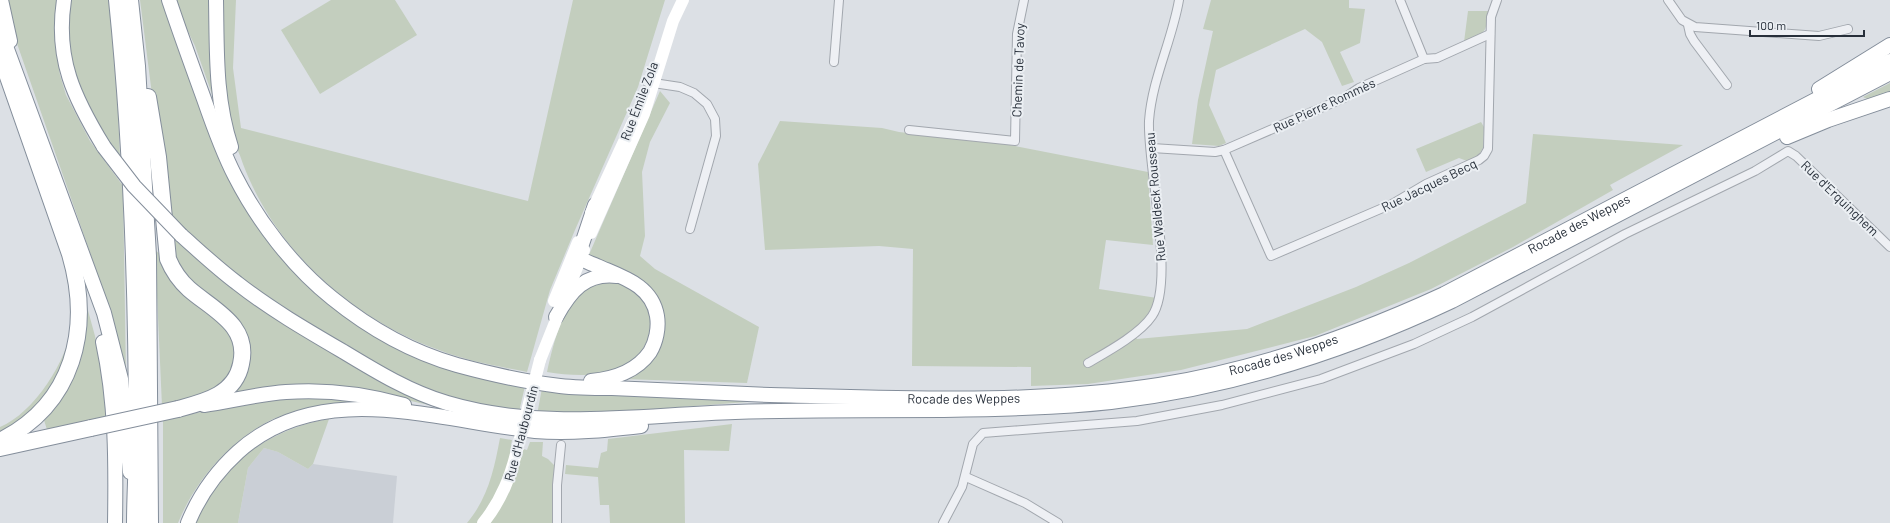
<svg xmlns="http://www.w3.org/2000/svg" width="1890" height="523" font-family="Barlow,sans-serif">
<rect width="100%" height="100%" fill="#dce0e5"/>
<path fill="#cacfd6" d="M264,448L278,452L308,469L313,464L397,476L393,523H238L248,468Z"/>
<g fill="#c3cebe">
<path d="M7,0H57L55,27L56,50L60,75L66,95L90,141L123,186L126,376L102,287L14,35Z"/>
<path d="M70,0H110L118,110L120,159L99,133L71,67L67,35Z"/>
<path d="M140,0H163L198,100L295,273C362,340 432,372 525,386L519,412L469,403L428,389L362,357L250,285L219,261L167,213Z"/>
<path d="M173,0H211L213,97L195,46Z"/>
<path d="M223,0H236L233,68L241,128L528,201L573,0H665L638,87L575,230L550,290L527,372C497,366 467,361 439,350C352,319 276,251 243,164C240,154 234,143 232,132C227,111 224,86 222,64C221,43 223,21 223,0Z"/>
<path d="M331,0H395L417,35L320,94L281,30Z"/>
<path d="M1211,0H1349V8L1365,9L1360,43L1340,52L1354,82L1342,86L1322,42L1305,29L1216,70L1209,105L1226,143L1219,146L1192,144L1198,100L1213,31L1203,29Z"/>
<path d="M1468,11H1488C1486,35 1486,32 1464,42Z"/>
<path d="M1890,83V93L1869,100L1863,97Z"/>
<path d="M660,91L670,103L650,142L642,172L645,236L640,256L655,269L759,327L747,383L622,379L642,367L657,300L588,257Z"/>
<path d="M780,121L882,128L899,132L1010,145L1148,172L1153,245L1106,240L1099,289L1157,298C1150,311 1145,321 1133,331L1137,339L1247,329L1356,287L1409,263L1526,203L1533,134L1683,145L1610,185L1613,190L1513,247L1431,289L1315,336L1181,370L1088,384L1031,386V367L912,366L913,249L879,246L765,250L758,164Z"/>
<path d="M1481,122L1484,127L1483,148L1478,156L1467,161L1459,158L1426,172L1416,149Z"/>
<path d="M170,234L216,273L438,407L370,392L228,395L247,356L174,265Z"/>
<path d="M155,250L161,255L228,330L236,346V366L227,382L214,392L162,406Z"/>
<path d="M65,263C68,276 72,289 74,302C83,357 48,410 0,435V427C34,413 68,360 72,324C74,311 66,278 65,263Z"/>
<path d="M614,281C644,289 660,318 644,347C640,354 635,360 628,365C605,378 572,376 547,372C554,341 563,300 593,283C598,280 608,281 614,281Z"/>
<path d="M81,285L95,336L109,417L48,433L44,420L62,396Z"/>
<path d="M542,388L599,395L774,400L588,414L537,415Z"/>
<path d="M288,399H333L351,402C335,407 317,407 300,411C291,413 279,416 271,420C229,442 196,479 178,523H163V420L245,403Z"/>
<path d="M329,419L313,464L308,469L278,452L264,448L248,468L238,523H195C198,514 201,503 207,495C233,455 282,426 329,419Z"/>
<path d="M732,424L729,451L684,450L685,523H610L609,505H600L598,477L565,474L566,465L598,468L601,453L607,451L608,439Z"/>
<path d="M500,438L512,440L511,445L527,450L530,442H543L542,456L548,459L554,465L553,523H467C488,498 494,470 500,438Z"/>
</g>
<g fill="none" stroke-linecap="round" stroke-linejoin="round">
<defs>
<g id="minor">
<path d="M1400,0L1424,59"/>
<path d="M1668,0L1682,20L1695,27L1819,36L1848,29"/>
<path d="M1688,25L1690,34L1694,41L1727,85"/>
<path d="M834,62L839,0"/>
<path d="M647,82L680,87L694,93L707,104L715,119L716,136L690,229"/>
<path d="M909,130L1015,141L1017,34L1024,0"/>
<path d="M1152,148L1215,152L1224,150L1344,98L1359,88L1424,59L1437,58L1490,34"/>
<path d="M1224,150L1271,256L1392,204L1426,184L1479,160L1484,156L1488,149L1491,17L1497,0"/>
<path d="M1088,363C1107,352 1140,334 1152,316C1176,281 1147,167 1149,121C1152,79 1172,41 1179,0"/>
<path d="M966,477L1025,503L1058,523"/>
<path d="M557,523V485L561,445"/>
<path d="M943,523L962,487L973,444L983,433L1137,421L1222,405L1321,379L1414,344L1472,317L1625,234L1755,171L1788,151L1796,156L1890,247"/>
</g>
<g id="trunk">
<path d="M1,0L10,41"/>
<path d="M64,0C55,59 74,98 104,147"/>
<path id="s1" d="M169,0C180,33 192,66 204,99C213,125 222,151 235,176C258,221 292,266 332,298C369,328 411,352 457,365C490,374 526,382 560,386C577,388 595,388 612,388C665,390 717,393 770,395C899,398 1030,405 1159,385C1258,369 1353,336 1444,294L1890,61"/>
<path d="M216,0C217,51 215,98 231,147"/>
<path d="M0,30L104,313L121,379L130,472"/>
<path d="M1819,89L1890,45"/>
<path d="M1787,137L1828,120L1890,99"/>
<path d="M181,235C199,251 217,268 237,283C270,309 308,331 344,352C377,372 410,392 447,403C541,431 638,415 735,412C804,410 874,410 943,410C999,409 1056,408 1111,402C1231,388 1344,352 1452,301L1890,73"/>
<path d="M556,317C570,292 585,272 617,276"/>
<path d="M103,342C116,402 116,462 115,523"/>
<path d="M591,381C613,379 637,371 650,352C656,342 659,328 657,316C652,285 622,277 597,266C591,263 582,261 578,256L595,205"/>
<path d="M204,405C231,401 258,394 286,392C326,389 365,394 404,405"/>
<path d="M188,523C199,496 216,472 238,452C321,377 437,421 535,431C570,434 606,430 641,426"/>
</g>
<g id="motorway">
<path d="M117,0C132,146 137,294 137,441C137,469 135,496 135,523"/>
<path d="M130,0L137,66L148,256L150,523"/>
<path d="M0,54L70,254C92,329 74,404 0,441"/>
<path d="M148,97L158,157L168,259C173,271 179,280 189,289C213,310 250,325 241,364C235,395 204,402 178,409"/>
<path d="M0,448L91,428"/>
</g>
</defs>
<use href="#minor" stroke="#a2a7ae" stroke-width="10"/>
<use href="#trunk" stroke="#848e9b" stroke-width="16"/>
<use href="#motorway" stroke="#848e9b" stroke-width="18"/>
<use href="#minor" stroke="#eef0f4" stroke-width="8"/>
<g stroke="#fff" stroke-width="12">
<path d="M591,213L633,122"/>
<path d="M591,233L644,114L673,21L683,0"/>
<path d="M554,301L578,242"/>
<path d="M540,360L584,250"/>
<path d="M483,523C502,500 511,475 518,446"/>
</g>
<use href="#trunk" stroke="#fff" stroke-width="14"/>
<use href="#motorway" stroke="#fff" stroke-width="16"/>
<defs>
<path id="trunk-bridge" d="M104,147L134,186L181,235"/>
<path id="motorway-bridge" d="M91,428L178,409"/>
</defs>
<use href="#trunk-bridge" stroke="#848e9b" stroke-width="16" stroke-linecap="butt"/>
<use href="#motorway-bridge" stroke="#848e9b" stroke-width="18" stroke-linecap="butt"/>
<path stroke="#fff" stroke-width="12" d="M518,446L540,360"/>
<use href="#trunk-bridge" stroke="#fff" stroke-width="14"/>
<use href="#motorway-bridge" stroke="#fff" stroke-width="16"/>
</g>
<g text-anchor="middle" dominant-baseline="central" stroke-width="4" stroke-linejoin="round" paint-order="stroke">
<g font-size="13" fill="#272f3a" stroke="#ebeff3">
<text transform="translate(1018 70) rotate(-88)">Chemin de Tavoy</text>
<text transform="translate(639 101) rotate(-69)">Rue Émile Zola</text>
<text transform="translate(1324 105) rotate(-25)">Rue Pierre Rommès</text>
<text transform="translate(1429 185) rotate(-26)">Rue Jacques Becq</text>
<text transform="translate(1155 197) rotate(-95)">Rue Waldeck Rousseau</text>
<text transform="translate(1840 198) rotate(44)">Rue d'Erquinghem</text>
<text stroke="none"><textPath href="#s1" startOffset="1645">Rocade des Weppes</textPath></text>
<text stroke="none"><textPath href="#s1" startOffset="1321">Rocade des Weppes</textPath></text>
<text stroke="none"><textPath href="#s1" startOffset="997">Rocade des Weppes</textPath></text>
<text transform="translate(521 433) rotate(-75)">Rue d'Haubourdin</text>
</g>
</g>
<path d="M1750 30v6h114v-6" fill="none" stroke="#272f3a" stroke-width="2"/>
<text x="1756" y="30" font-size="12" fill="#272f3a" stroke="#ebeff3" stroke-width="3" paint-order="stroke">100 m</text>
</svg>
